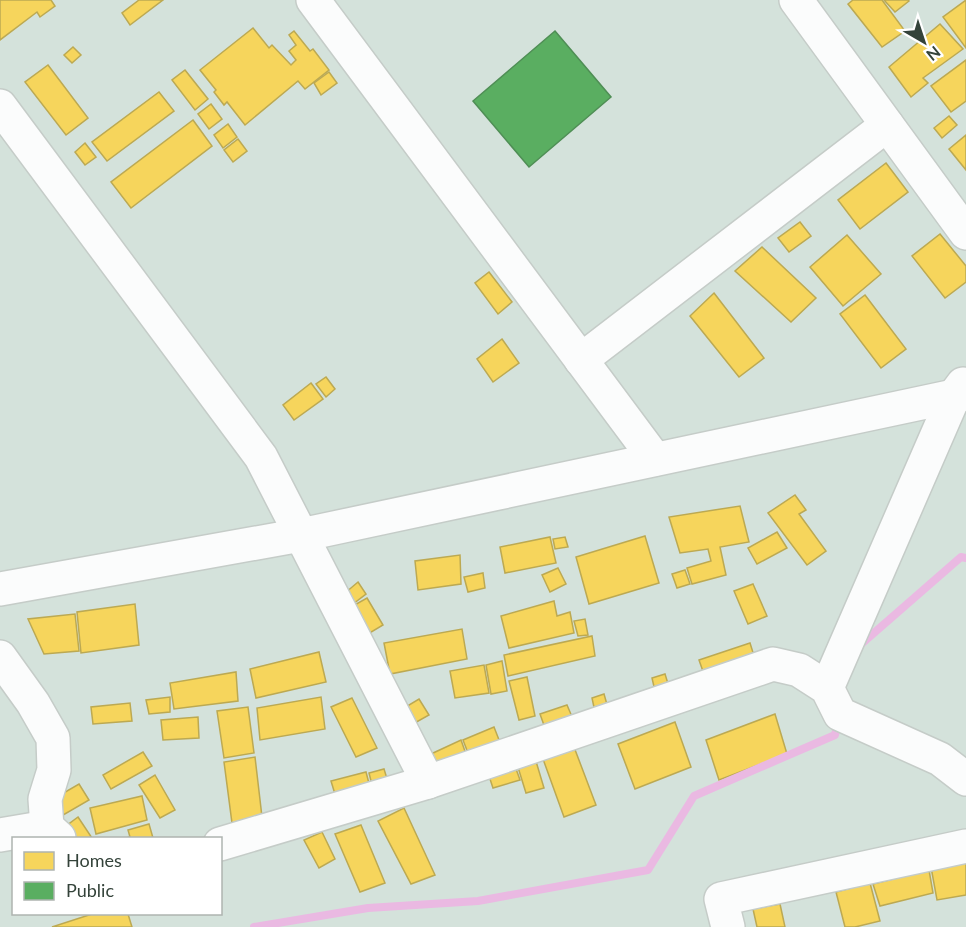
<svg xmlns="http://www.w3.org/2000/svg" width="966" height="927" font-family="Lato,sans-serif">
<rect width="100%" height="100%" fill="#e7eeea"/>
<path fill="#d4e2db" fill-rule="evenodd" d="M0,0H966V927H0ZM14,838H220V914H14Z"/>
<g fill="#f6d55c" stroke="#bca952" stroke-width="1.5">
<path d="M0,0H51L55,6L40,17L37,12L0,40Z"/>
<path d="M139,0H163L130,25L122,13Z"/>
<path d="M853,0H882L905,31L882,47L848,4Z"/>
<path d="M884,0H908L909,1L895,12Z"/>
<path d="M966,0V48L943,17Z"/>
<path d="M940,24L963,49L923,78L928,83L911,97L889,67Z"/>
<path d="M253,28L269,48L272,45L291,65L296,60L289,51L296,45L289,35L294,31L310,51L313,49L329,70L305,89L298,81L245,125L227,102L224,105L214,92L216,90L200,70Z"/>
<path d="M73,47L81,55L72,63L64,55Z"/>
<path d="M966,60V101L951,112L931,86Z"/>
<path d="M48,65L88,118L66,135L25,82Z"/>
<path d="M185,70L208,99L195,110L172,80Z"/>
<path d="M329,72L337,83L321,95L314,83Z"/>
<path d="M159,92L174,111L107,161L92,142Z"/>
<path d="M211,104L222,119L209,129L198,114Z"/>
<path d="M949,116L957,125L942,138L934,128Z"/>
<path d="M193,120L212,146L131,208L111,182Z"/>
<path d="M228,124L237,137L223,148L214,135Z"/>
<path d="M966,135V170L949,149Z"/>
<path d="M238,139L247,151L233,162L224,150Z"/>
<path d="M85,143L96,157L85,165L75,152Z"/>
<path d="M886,163L908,192L860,229L838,200Z"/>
<path d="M800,222L811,236L789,252L778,238Z"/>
<path d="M940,234L966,266V282L945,298L912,256Z"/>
<path d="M847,235L881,274L843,306L810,267Z"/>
<path d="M762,247L816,298L791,322L735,271Z"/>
<path d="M489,272L512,302L498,314L475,283Z"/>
<path d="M714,293L764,358L739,377L690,316Z"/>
<path d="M865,295L906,349L881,368L840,314Z"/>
<path d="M502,339L519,363L493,382L477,359Z"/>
<path d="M326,377L335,389L326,397L316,384Z"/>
<path d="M311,383L323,399L294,420L283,405Z"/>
<path d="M795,495L806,510L799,514L826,551L807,565L768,513Z"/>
<path d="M740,506L749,542L720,547L726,575L692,584L687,568L711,561L708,549L680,553L669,517Z"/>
<path d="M777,532L787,548L757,564L748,548Z"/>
<path d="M645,536L659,583L589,604L576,557Z"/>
<path d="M550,537L556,563L505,573L500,547Z"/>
<path d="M565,537L568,547L555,549L553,539Z"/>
<path d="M460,555L461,584L418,590L415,561Z"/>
<path d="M558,568L566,584L550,592L542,575Z"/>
<path d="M685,570L690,584L677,588L672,574Z"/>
<path d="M483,573L485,588L468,592L464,577Z"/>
<path d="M358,582L366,594L353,604L345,593Z"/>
<path d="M753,584L767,616L748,624L734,591Z"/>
<path d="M367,598L383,625L368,634L351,607Z"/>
<path d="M554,601L557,616L570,612L574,633L509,648L501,616Z"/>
<path d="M135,604L139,645L81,653L77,612Z"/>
<path d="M75,614L79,651L44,654L28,619Z"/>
<path d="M585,619L588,635L578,636L574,621Z"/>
<path d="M462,629L467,659L390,674L384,643Z"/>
<path d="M592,636L595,656L508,676L504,655Z"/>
<path d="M750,643L756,662L705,677L699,660Z"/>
<path d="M319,652L326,682L256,698L250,669Z"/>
<path d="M502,661L507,691L491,694L486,665Z"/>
<path d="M484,665L489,693L455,698L450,671Z"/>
<path d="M236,672L238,701L174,709L170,683Z"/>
<path d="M665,674L669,687L655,691L652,678Z"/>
<path d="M527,677L535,716L519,720L509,681Z"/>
<path d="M604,694L608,708L595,712L592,698Z"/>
<path d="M170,697V712L149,714L146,700Z"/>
<path d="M321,697L325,729L260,740L257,708Z"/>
<path d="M352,698L377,748L356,757L331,707Z"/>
<path d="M419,699L429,715L413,724L404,708Z"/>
<path d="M130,703L132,721L93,724L91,707Z"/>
<path d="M567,705L573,719L545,728L540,714Z"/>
<path d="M248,707L254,753L224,758L217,711Z"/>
<path d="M775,714L787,754L719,780L706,740Z"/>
<path d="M198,717L199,738L163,740L161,720Z"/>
<path d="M675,722L691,767L635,789L618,744Z"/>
<path d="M494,727L501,745L470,758L463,740Z"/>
<path d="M461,740L467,757L437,770L431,754Z"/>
<path d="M574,747L596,805L564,817L543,759Z"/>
<path d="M143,752L152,766L111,789L103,775Z"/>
<path d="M255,757L262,817L232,823L224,762Z"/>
<path d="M535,758L544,788L526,793L517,764Z"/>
<path d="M515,766L520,780L493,788L489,776Z"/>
<path d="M384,769L388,782L372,785L369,773Z"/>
<path d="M366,772L372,795L338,804L331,781Z"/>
<path d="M155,775L175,810L160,818L139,785Z"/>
<path d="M79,784L89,800L58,818L48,802Z"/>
<path d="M142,796L147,820L96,834L90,808Z"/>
<path d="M404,808L435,875L411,884L378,821Z"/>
<path d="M78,817L92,838H74L66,826Z"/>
<path d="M149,824L153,838H126L130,837L128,830Z"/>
<path d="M361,825L385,883L360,892L335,834Z"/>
<path d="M322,832L335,859L319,868L304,840Z"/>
<path d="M966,860V895L937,900L931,867Z"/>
<path d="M929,870L933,893L880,906L873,884Z"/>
<path d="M870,883L880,921L855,927H845L836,892Z"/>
<path d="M780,904L785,927H757L753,909Z"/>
<path d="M92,914H128L132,927H52Z"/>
</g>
<path fill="#5aae61" stroke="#4f8e55" stroke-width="1.5" d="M555,31L611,97L529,167L473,101Z"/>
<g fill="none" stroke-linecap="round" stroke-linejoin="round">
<g stroke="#eab9e2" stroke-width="8">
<path d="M859,646L961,557L966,558"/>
<path d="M254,927L368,908L478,901L648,870L694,796L835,735L838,721"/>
</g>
<defs>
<g id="minor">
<path d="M313,0L655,459"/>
<path d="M796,0L966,233"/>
<path d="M0,106L261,457L428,782"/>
<path d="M581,360L887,125"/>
<path d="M0,589L301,535L954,396L966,394"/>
<path d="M0,657L33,703L53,738L54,770L45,799L47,827L59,838"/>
<path d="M827,688L954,396L963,384"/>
<path d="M0,835L47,827"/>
<path d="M220,844L428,782L773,664L799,670L827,688L840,714L940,759L966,779"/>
<path d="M728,927L721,899L966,846"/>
</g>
</defs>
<use href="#minor" stroke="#c5ccc8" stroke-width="36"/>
<use href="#minor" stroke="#fbfcfc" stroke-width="33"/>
</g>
<rect x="12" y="837" width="210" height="78" fill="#ffffff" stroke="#aeb4b0" stroke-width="1.5"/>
<rect x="24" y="852" width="30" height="18" fill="#f6d55c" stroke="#aeb4b0" stroke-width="1.5"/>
<text x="66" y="867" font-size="18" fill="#34433a">Homes</text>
<rect x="24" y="882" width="30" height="18" fill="#5aae61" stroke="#aeb4b0" stroke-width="1.5"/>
<text x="66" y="897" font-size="18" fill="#34433a">Public</text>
<g transform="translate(924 42) rotate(141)" stroke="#ffffff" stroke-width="4.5" paint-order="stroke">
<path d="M0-4.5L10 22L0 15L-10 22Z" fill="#34433a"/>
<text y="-9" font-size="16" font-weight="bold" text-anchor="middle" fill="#34433a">N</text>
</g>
</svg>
